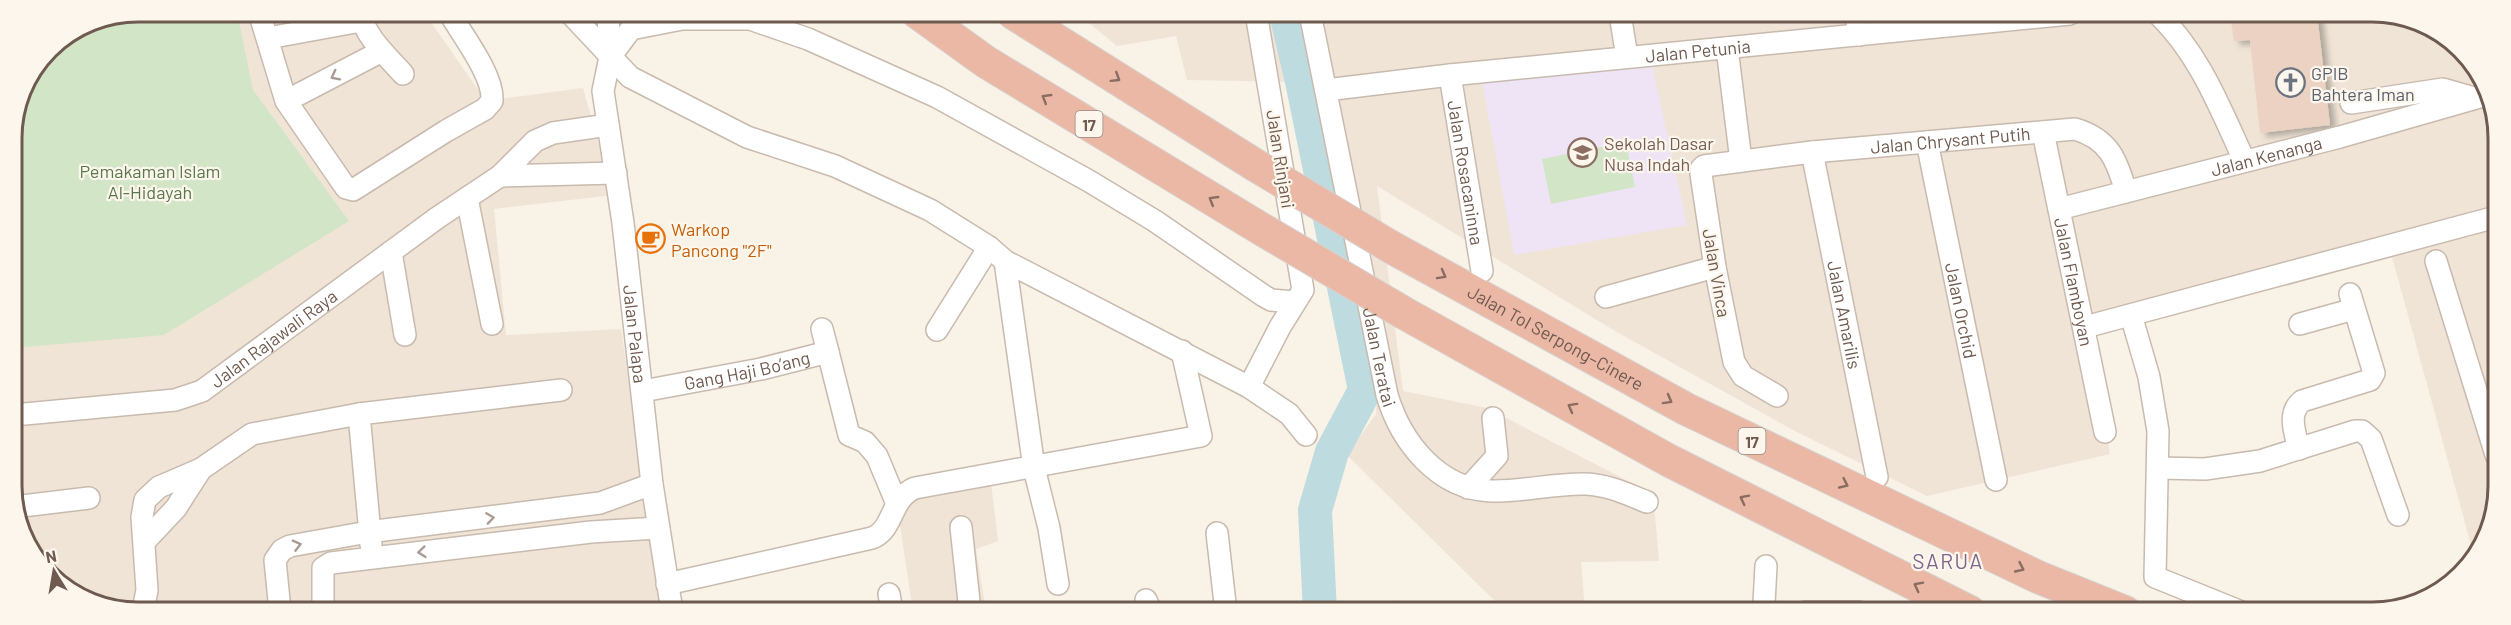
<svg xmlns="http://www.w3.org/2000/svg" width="2511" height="625" font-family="Barlow,sans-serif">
<defs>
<filter id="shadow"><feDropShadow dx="6" dy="4" stdDeviation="3" flood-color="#0004"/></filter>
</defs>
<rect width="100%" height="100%" fill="#f9f2e7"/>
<g fill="#f0e4d6">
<path d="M139,12H424L486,101L583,88L613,195L494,209L506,335L621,329L664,611L113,610L49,576L15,512L12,131L22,90L49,49L90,22Z"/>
<path d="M1082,13L2398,15L2462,49L2496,113V512L2473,552L2392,257L2087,338L2110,454L1927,496L1793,430L1615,331L1377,186L1403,391L1487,408L1653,494L1659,561L1581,562L1585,612H1506L1347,455L1376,414L1374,347L1302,82L1187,80L1176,36L1117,46L1083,18Z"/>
<path d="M991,483L998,541L976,549L986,611H913L896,499Z"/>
<path d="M1394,600L1407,612H1380Z"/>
</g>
<path fill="#efe4f5" d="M1652,65L1687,225L1514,255L1482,81Z"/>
<g fill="#d3e5c7">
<path d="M139,12H237L253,90L349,221L164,335L14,348L12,131L22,90L49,49L90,22Z"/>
<path d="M1626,142L1635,187L1551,204L1542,159Z"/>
</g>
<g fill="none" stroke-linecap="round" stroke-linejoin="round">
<path stroke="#bedbe0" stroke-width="34" d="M1286,13L1303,86L1365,390L1332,452L1315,510L1320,612"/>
</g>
<path fill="#ebd2c2" filter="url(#shadow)" d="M2230,14H2317L2330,125L2260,133L2250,40L2234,41Z"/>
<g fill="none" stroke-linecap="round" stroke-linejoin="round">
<defs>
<g id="minor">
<path d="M259,12L286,101L346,188L353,190L446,131L485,109L492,101C494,76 463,36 450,14"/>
<path d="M360,12C364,36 388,57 403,74"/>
<path d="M569,12L630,77L747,137L835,166L930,210L989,247L1005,261L1249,387L1289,414L1306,435"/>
<path id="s1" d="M608,13L610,57L603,91L623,223L652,484L672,611"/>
<path id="s2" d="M1310,13L1387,395C1401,442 1438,489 1491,491C1522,492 1554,483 1586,484C1608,485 1627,494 1647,502"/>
<path d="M1620,14L1627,57"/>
<path d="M1856,14L1859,35"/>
<path d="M2158,14C2200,55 2220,108 2244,160"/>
<path d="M268,38L361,21"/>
<path d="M1727,48L1741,161"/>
<path d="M610,57L631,29L682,19H750L808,39L937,97L1089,181L1155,221L1264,296L1271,300L1294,302"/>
<path id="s3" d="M1450,75L1482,271"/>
<path id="s4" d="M1326,90L1450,75L2070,14"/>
<path d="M286,101L382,51"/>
<path d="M2351,103L2443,89L2474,98"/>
<path id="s5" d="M2043,132L2105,432"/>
<path id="s6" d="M1927,142L1996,480"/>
<path id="s7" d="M1812,152L1877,477"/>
<path d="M500,176L616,173"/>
<path d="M467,198L492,324"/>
<path id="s8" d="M2059,209L2340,137L2487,95"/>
<path d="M391,252L405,335"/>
<path d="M1005,261L1034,468L1049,528L1058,584"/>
<path d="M2436,261L2496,455"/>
<path d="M1606,297L1715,267"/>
<path d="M2131,315L2149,377L2158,431L2155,577L2244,613"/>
<path d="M2300,324L2354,309"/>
<path d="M2085,327L2496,217"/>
<path d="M937,330L989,247"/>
<path d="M828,352L849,435L865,442L877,456L897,504"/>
<path d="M1249,387L1280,327L1303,290L1256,13"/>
<path id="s9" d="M643,391L761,369L828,352L822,329"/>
<path id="s10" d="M1777,396L1743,376L1734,362L1715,267L1701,174V169L1704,166L1812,152L2075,129C2109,139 2117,160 2126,192"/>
<path d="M359,414L371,545"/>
<path id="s11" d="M14,415L175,400L202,391L437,218L500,176L535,141L553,133L608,125"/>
<path d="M2299,449C2295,433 2287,413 2302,401L2370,380L2374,373L2350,294"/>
<path d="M2159,468L2205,469L2260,461L2355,431H2362L2371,439L2398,515"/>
<path d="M1468,488L1497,456L1493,418"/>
<path d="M14,507L89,498"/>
<path d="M961,527L970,611"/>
<path d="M1217,533L1226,612"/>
<path d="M146,540L176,508L201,469"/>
<path d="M1766,566L1764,603L1766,611L1770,612"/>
<path d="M667,584L872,538C894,530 890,498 915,488L1201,436L1182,351"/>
<path d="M889,594L892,611"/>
<path d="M1146,600L1151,612"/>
<path d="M143,611L147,590L142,517L145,500L159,487L201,469L252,434L359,414L561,390"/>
<path d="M280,611L275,560L282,550L290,546L368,532L600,503L652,484"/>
<path d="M323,611V568L331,563L591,532L658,528"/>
<path d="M1805,612H1859"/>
</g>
<g id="highway">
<path d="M918,13L986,62L1263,230"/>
<path d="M1013,13L1255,165"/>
<path id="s12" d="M1391,247L1686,409L2038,577L2125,612"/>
<path d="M1404,313L1668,460L1970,612"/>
</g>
</defs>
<use href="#minor" stroke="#c9baae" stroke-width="24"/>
<use href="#highway" stroke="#d7d1ce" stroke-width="34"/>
<use href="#minor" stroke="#fff" stroke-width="21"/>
<use href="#highway" stroke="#ebb8a6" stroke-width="32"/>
<defs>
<g id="highway-bridge">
<path d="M1255,165L1391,247"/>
<path d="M1263,230L1404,313"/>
</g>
</defs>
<use href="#highway-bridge" stroke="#d7d1ce" stroke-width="34" stroke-linecap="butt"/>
<use href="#highway-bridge" stroke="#ebb8a6" stroke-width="32"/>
</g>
<defs><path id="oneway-chevron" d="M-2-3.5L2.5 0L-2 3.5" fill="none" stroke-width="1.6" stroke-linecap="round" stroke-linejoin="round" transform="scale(1.5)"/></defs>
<g stroke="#a99c95">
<use href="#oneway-chevron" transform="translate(335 76) rotate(153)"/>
<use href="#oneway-chevron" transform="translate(490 518) rotate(-8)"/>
<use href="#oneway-chevron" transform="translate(297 545) rotate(-15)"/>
<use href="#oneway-chevron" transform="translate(422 552) rotate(174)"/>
</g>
<g stroke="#886d60">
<use href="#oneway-chevron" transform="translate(1116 78) rotate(32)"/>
<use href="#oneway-chevron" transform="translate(1046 98) rotate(-149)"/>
<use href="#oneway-chevron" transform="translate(1213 200) rotate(-149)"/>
<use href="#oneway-chevron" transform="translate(1442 275) rotate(29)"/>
<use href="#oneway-chevron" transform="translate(1668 400) rotate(29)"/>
<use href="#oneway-chevron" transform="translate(1572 407) rotate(-151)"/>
<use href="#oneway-chevron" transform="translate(1844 484) rotate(25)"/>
<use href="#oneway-chevron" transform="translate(1744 499) rotate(-153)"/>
<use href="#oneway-chevron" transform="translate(2020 568) rotate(25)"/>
<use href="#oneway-chevron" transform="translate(1918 586) rotate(-153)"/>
</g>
<defs>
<symbol id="church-ring" viewBox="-11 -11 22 22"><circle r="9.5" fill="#fcf6ed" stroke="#6b7280" stroke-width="1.5"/><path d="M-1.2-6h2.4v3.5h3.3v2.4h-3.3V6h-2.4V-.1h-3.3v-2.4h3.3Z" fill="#6b7280"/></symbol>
<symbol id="school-ring" viewBox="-11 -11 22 22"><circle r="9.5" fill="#fcf6ed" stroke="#8d6e63" stroke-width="1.5"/><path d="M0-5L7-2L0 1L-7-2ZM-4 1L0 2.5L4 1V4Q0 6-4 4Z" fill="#8d6e63"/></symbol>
<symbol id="cafe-ring" viewBox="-11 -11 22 22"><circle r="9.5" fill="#fcf6ed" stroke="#e8710a" stroke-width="1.5"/><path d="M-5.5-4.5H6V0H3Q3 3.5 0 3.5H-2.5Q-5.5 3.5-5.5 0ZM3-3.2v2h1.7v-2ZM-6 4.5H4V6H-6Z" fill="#e8710a"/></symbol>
</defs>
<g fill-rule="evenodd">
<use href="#church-ring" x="2274" y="66" width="33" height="33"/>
<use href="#school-ring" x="1566" y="136" width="33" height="33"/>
<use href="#cafe-ring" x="634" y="222" width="33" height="33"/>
</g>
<g text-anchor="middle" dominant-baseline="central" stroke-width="4.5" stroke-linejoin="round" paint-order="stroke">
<g fill="#fcf6ed" stroke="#99897e" stroke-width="1.5">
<rect x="1075.5" y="111" width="27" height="26" rx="4.5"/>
<rect x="1738.5" y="428" width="27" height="26" rx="4.5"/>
</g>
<g font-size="16" font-weight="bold" fill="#6f5a4f">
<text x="1089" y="124">17</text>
<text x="1752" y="441">17</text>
</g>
<g font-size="18" fill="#6f5a4f" stroke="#fcf6ed">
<text stroke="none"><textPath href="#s4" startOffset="374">Jalan Petunia</textPath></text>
<text stroke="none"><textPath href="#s10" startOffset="504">Jalan Chrysant Putih</textPath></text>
<text stroke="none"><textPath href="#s8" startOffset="214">Jalan Kenanga</textPath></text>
<text transform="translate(1281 159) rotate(81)">Jalan Rinjani</text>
<text stroke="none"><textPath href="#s3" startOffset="99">Jalan Rosacaninna</textPath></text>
<text transform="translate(1717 273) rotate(80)">Jalan Vinca</text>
<text stroke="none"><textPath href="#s5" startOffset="153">Jalan Flamboyan</textPath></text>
<text stroke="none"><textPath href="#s6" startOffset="172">Jalan Orchid</textPath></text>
<text stroke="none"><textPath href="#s7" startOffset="166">Jalan Amarilis</textPath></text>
<text stroke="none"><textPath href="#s1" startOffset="324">Jalan Palapa</textPath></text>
<text stroke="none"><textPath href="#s12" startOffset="188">Jalan Tol Serpong–Cinere</textPath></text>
<text stroke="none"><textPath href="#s11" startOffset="279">Jalan Rajawali Raya</textPath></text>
<text stroke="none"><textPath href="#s2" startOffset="351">Jalan Teratai</textPath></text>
<text stroke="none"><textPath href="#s9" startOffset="106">Gang Haji Bo’ang</textPath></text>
</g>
<g font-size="18" fill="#5b616d" stroke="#fcf6ed" text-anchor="start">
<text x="2311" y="73">GPIB<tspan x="2311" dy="21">Bahtera Iman</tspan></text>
</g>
<g font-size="18" fill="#785e54" stroke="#fcf6ed" text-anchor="start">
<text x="1604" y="143">Sekolah Dasar<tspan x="1604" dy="21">Nusa Indah</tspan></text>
</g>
<g font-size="18" fill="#59794c" stroke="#fcf6ed">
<text x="150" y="171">Pemakaman Islam<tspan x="150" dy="21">Al-Hidayah</tspan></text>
</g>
<g font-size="18" fill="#c56008" stroke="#fcf6ed" text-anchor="start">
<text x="671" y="229">Warkop<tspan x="671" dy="21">Pancong "2F"</tspan></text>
</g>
<g font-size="21" letter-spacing="1.5" fill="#7f668c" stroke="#fcf6ed">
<text x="1948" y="560">SARUA</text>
</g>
</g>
<path d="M0 0H2511V625H0ZM138 22H2372A116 116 0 0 1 2488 138V486A116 116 0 0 1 2372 602H138A116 116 0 0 1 22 486V138A116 116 0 0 1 138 22Z" fill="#fcf6ed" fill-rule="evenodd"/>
<path fill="none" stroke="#6f5a4f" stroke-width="3" d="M138 22H2372A116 116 0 0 1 2488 138V486A116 116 0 0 1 2372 602H138A116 116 0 0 1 22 486V138A116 116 0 0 1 138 22Z"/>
<g transform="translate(54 571) rotate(349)" stroke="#fcf6ed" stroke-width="4.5" paint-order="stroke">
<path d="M0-4.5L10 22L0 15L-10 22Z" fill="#6f5a4f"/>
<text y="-9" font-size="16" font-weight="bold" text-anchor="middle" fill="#6f5a4f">N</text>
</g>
</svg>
